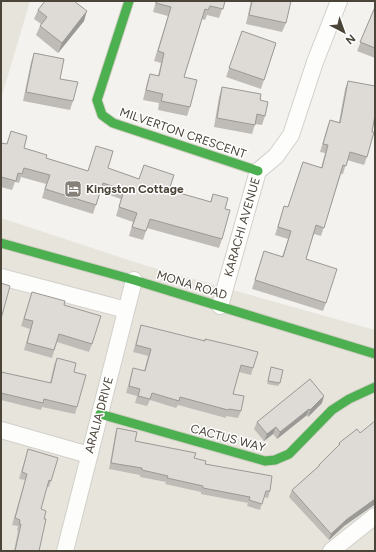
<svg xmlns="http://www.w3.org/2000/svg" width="376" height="552" font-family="Figtree,sans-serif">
<rect width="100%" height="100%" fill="#f4f2ee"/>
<g fill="#e7e4dc">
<path d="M1,1H30L1,99Z"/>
<path d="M1,218L144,265L375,330V551H1Z"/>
</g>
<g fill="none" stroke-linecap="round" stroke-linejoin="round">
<defs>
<g id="street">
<path d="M1,277L126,310"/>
<path d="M220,306L258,171L276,156L291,135L315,62L339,1"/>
<path d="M1,430L89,455"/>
<path d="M65,551L134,280"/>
<path d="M331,551L375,516"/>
</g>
<g id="fast">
<path d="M129,1L97,100L102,115L113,123L258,171"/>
<path d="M1,243L134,280L375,354"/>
<path d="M100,414L265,461L275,460L289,454L332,410L349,399L375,387"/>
</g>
</defs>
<use href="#street" stroke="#d2d0cb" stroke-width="18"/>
<use href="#fast" stroke="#d3cfc5" stroke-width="11"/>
<use href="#street" stroke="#fdfdfc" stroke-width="16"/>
<use href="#fast" stroke="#4caf50" stroke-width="9"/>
</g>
<g fill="#bfbcb8">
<path d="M156,1H225L219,18L207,15L205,20L202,19L184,77L190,107L187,116L158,110L159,103L143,100L147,83L150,74L158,76L161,63L154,61L168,16L153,12Z"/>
<path d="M251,1H291L286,23L282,32L246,24Z"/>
<path d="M375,7V58L357,51Z"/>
<path d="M38,10L84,21L58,53L36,35L40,26L41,24L34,19Z"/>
<path d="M242,31L276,43L261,89L226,77Z"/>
<path d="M34,53L60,79L73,101L70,110L23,101L31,62Z"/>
<path d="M348,81L367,157L364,165L347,160L343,174H341L321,236L314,234L306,259L326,303L323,311L252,289L264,251L282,257L288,239L275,235L284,206L288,207L303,162L321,168L325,153L320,152L327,128L330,120L339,122L345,89Z"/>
<path d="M222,87L260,100L265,116L262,125L255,124L252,134L214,127L219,97Z"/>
<path d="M11,131L24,148L46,158L88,171L96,146L108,168L139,179L144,165L169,190L210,202L213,194L225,209L222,239L219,248L147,228L143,240L129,236L133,222L116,216L121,199L100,192L93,214L42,198L46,184L21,177L19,183L15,182L12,190L1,187V143L7,144Z"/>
<path d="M32,292L64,305L92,344L89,352L57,342L52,358L24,350L30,329L21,326Z"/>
<path d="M141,325L253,368L251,375L239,372L233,394L241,411L238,418L226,416V418L178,405L176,408L150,400L147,406L135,403L137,396L126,393L131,375L133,368L144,371L148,356L133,352L139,332Z"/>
<path d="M57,358L74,372L77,407L75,414L42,407L41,410L1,400V372L50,383L54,365Z"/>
<path d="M271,367L280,383L278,386L267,384Z"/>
<path d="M322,403L308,417L307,415L277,439L273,434L264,441L254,429L257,422Z"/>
<path d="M117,428L135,441L194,458L205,464L270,491L268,498L264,497L260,510L247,506L248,503L201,494V492L165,484L166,482L140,477V475L109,469L115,435Z"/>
<path d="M339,443L375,501L374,505L344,526L329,540L289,497L292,490L318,467L319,465L338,446Z"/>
<path d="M28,449L51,481L49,487H47L41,509L44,519L39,551H14L18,531L17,530L18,526L12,525L25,480L19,479Z"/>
</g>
<g fill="#9b9996">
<path d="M87,11L84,21L58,53L62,43Z"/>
<path d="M324,396L322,403L308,417L310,410Z"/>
<path d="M309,409L307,415L277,439L280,432Z"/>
<path d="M276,427L273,434L264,441L267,434Z"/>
<path d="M375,496V501L374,505L344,526L329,540L331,534L346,520Z"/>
</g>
<g fill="#dedbd6" stroke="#9b9996">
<path d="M45,1H74L87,11L62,43L40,26L47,17L38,10Z"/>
<path d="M156,1H225L223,9L210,6L208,10L205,9L184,77L197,80L190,107L161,101L163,94L146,90L150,74L159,76L164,53L158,51L171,7L156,3Z"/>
<path d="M252,1H291L286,23L249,15Z"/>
<path d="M375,7V48L360,42Z"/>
<path d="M242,31L276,43L264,80L229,68Z"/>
<path d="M34,53L64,59L60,79L78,82L73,101L26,92Z"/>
<path d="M348,81L375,86V115L372,132H374L367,157L350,152L346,166L343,165L324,228L316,225L306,259L337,269L326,303L255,280L264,251L283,257L291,231L278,227L284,206L288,207L303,162L322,168L328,145L323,144L330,120L340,123Z"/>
<path d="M222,87L261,94L260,100L268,102L265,116L257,114L255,125L217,118Z"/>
<path d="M11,131L27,136L24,148L47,155L46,158L88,171L96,146L113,151L108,168L139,179L144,165L174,175L169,190L211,202L213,194L228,198L225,209L230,210L222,239L150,219L146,231L132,227L137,213L119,207L124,190L103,183L96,205L45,189L50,175L24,168L22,174L18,173L16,181L1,177V143L7,144Z"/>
<path d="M1,283L10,286L1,319Z"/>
<path d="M32,292L65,301L64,305L101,316L92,344L59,334L54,350L27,343L33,321L24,319Z"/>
<path d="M141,325L205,341V339L239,347L258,352L253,368L241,365L233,394L244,396L241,411L229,409L228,410L180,397L179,401L152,393L150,399L138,396L140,389L129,386L133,368L145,371L151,349L136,345Z"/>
<path d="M57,358L76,363L74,372L86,375L77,407L44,399L43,403L1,393V372L51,383Z"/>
<path d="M271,367L283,370L280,383L268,381Z"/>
<path d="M310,379L324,396L310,410L309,409L280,432L276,427L267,434L257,422Z"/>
<path d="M375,421V499L346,520L331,534L292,490L319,466V465L340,444L339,443L357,429L360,433Z"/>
<path d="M117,428L137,432L135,441L196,453L194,458L206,461L205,464L272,476L270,491H266L262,504L249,500L250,497L203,488V486L167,478L168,476L142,470V468L111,463Z"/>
<path d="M28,449L58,458L51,481L49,480L41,509L46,511L44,519H46L39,551H15L21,524H19L20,520L15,518L27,474L22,472Z"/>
</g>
<defs>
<symbol id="hotel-square" viewBox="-11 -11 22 22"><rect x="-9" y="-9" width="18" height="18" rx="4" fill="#868178" stroke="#fff"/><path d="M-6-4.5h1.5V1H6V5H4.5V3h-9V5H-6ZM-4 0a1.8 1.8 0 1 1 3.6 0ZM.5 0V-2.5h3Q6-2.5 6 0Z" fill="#fff"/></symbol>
</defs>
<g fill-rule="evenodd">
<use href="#hotel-square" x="63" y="179" width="20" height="20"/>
</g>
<g text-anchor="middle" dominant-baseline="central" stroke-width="3" stroke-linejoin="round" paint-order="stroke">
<g font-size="12" fill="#4b4439" stroke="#fff">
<text transform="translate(183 133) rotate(19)">MILVERTON CRESCENT</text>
<text transform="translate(242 227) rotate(-74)">KARACHI AVENUE</text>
<text transform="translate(192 285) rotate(17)">MONA ROAD</text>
<text transform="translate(99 415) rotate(-75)">ARALIA DRIVE</text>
<text transform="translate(228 438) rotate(15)">CACTUS WAY</text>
</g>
<g font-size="12" font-weight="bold" fill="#4b4439" stroke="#fff" text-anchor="start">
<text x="86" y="189">Kingston Cottage</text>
</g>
</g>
<rect width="376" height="552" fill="none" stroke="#4b4439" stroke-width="4"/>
<g transform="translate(344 32) rotate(139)" stroke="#ffffff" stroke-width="3" paint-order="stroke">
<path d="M0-3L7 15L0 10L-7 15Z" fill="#4b4439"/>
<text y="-6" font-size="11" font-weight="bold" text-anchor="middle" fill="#4b4439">N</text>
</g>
</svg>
